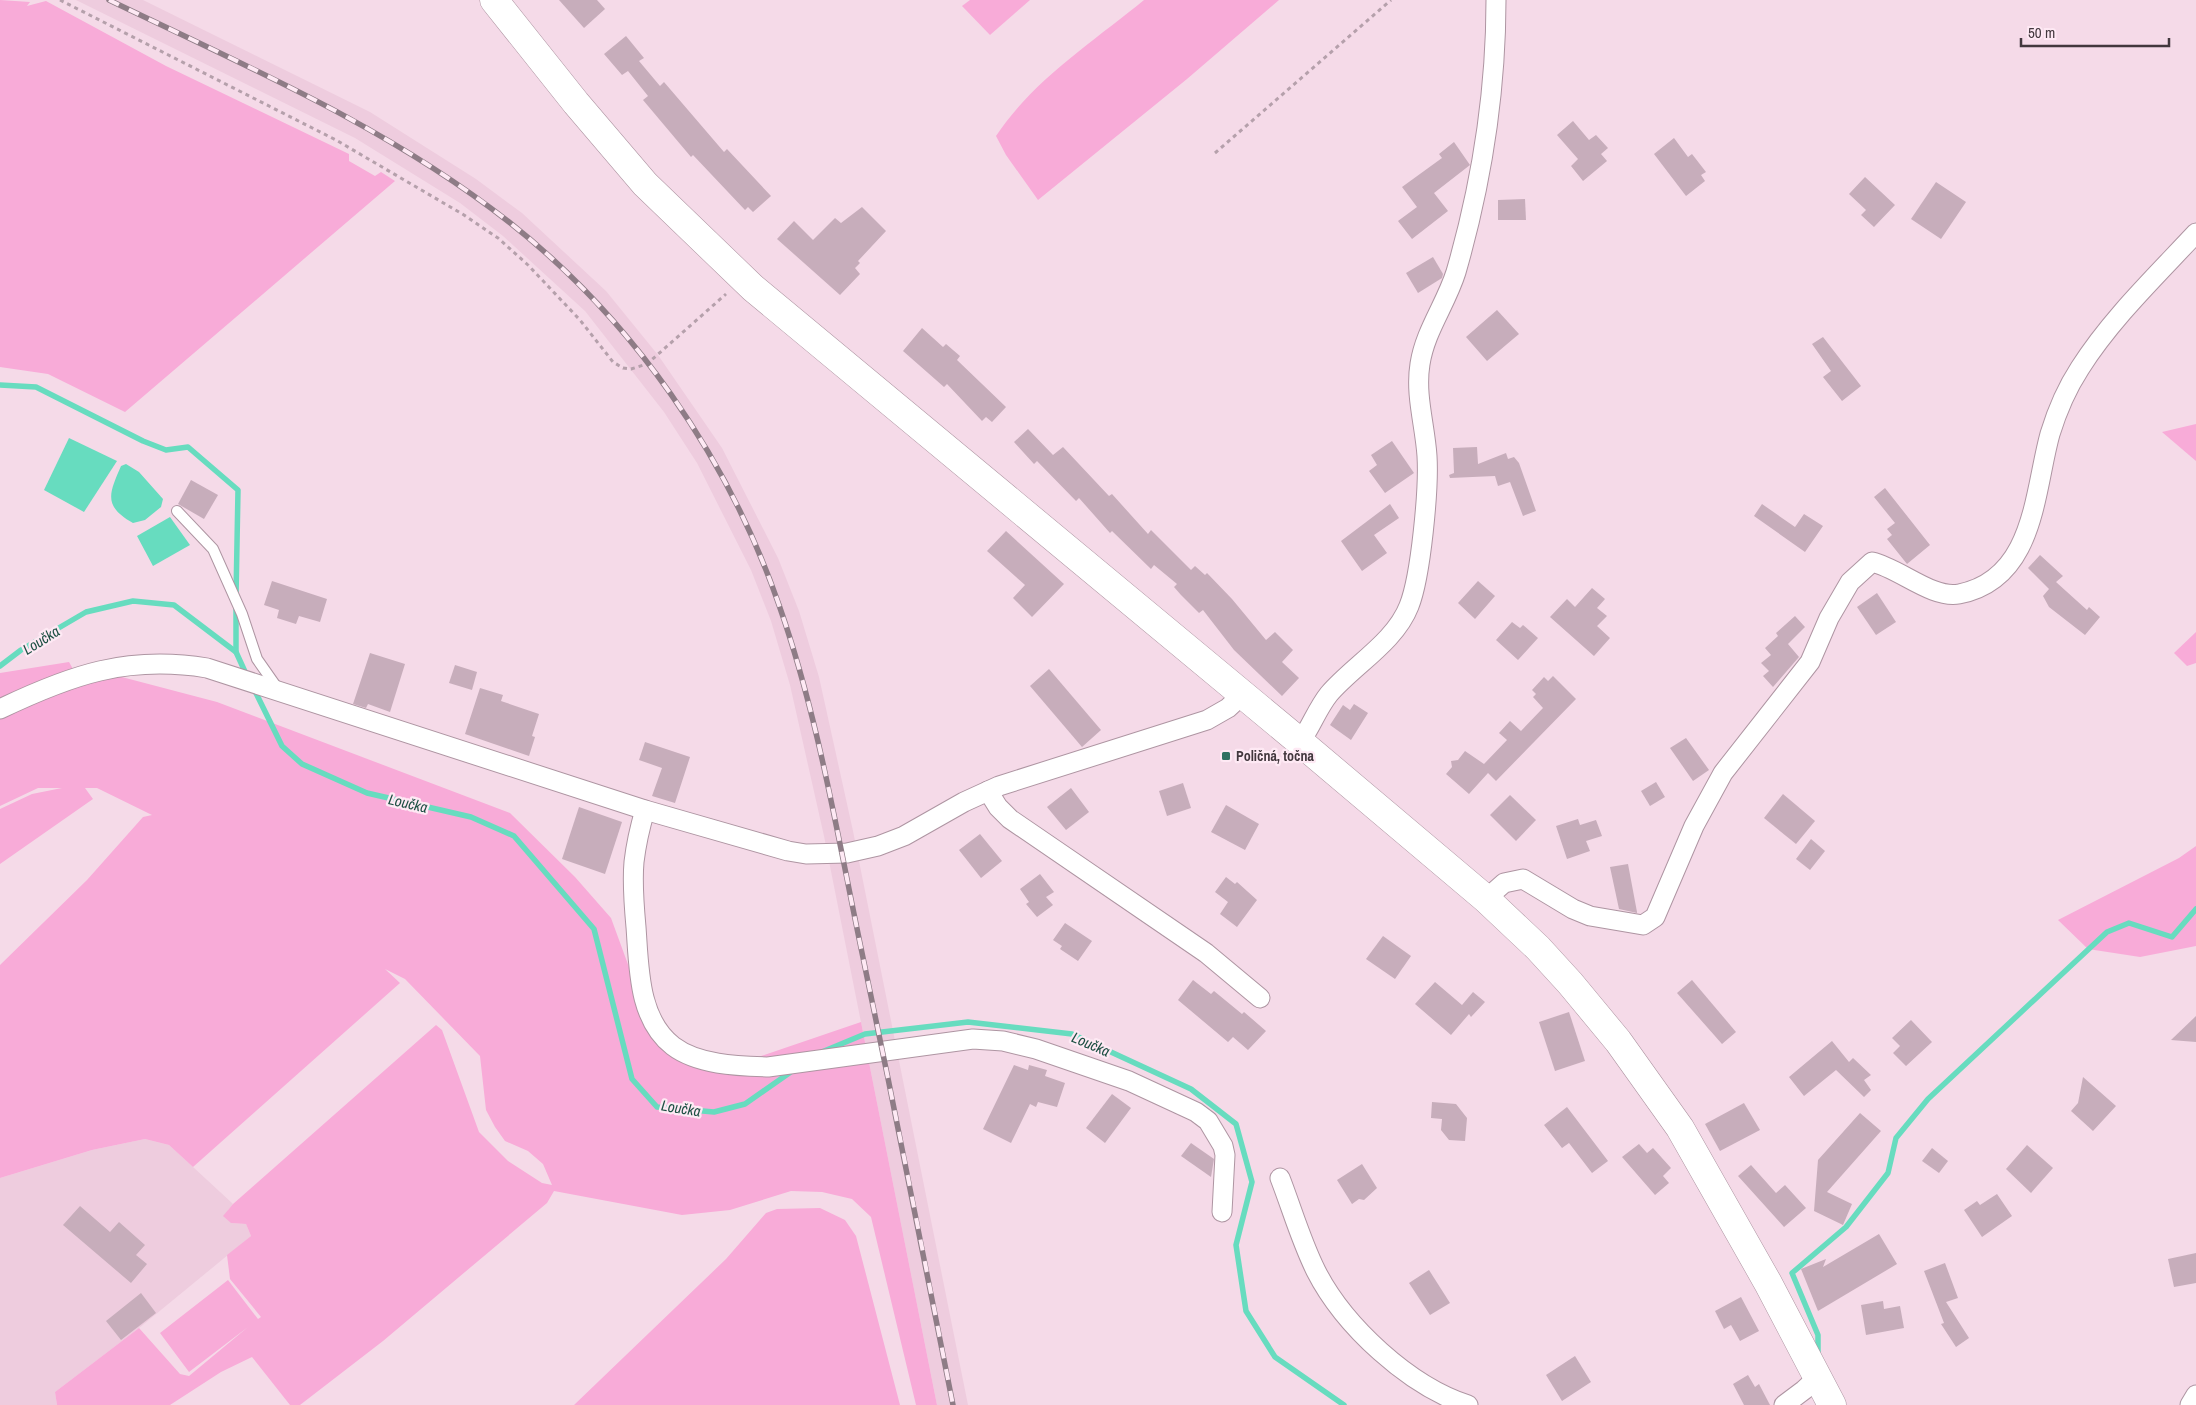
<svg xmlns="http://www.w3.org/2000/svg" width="2196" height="1405" font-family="'Archivo Narrow',sans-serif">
<rect width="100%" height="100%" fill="#f5dae8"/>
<g fill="#eeccde">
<path d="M76,0H143L370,112L476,179L522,213L606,291L658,355L722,448L778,558L799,611L819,677L853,831L968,1405H937L824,836L790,685L771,621L751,570L697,463L664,412L585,311L503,236L460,203L355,138Z"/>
<path d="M145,1139L169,1145L193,1167L233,1204L228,1210L231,1223L246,1224L251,1236L139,1328L55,1392L57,1405H0V1178L92,1150Z"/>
</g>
<g fill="#f8abd8">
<path d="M0,0L30,2L27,6L46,1L166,66L349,154V161L375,176L381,172L395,181L125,412L48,374L0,367Z"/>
<path d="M970,0H1030L990,35L962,6Z"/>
<path d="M1144,0H1279L1187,79L1038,200L1006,155L996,136C1032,81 1094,41 1144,0Z"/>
<path d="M2196,424V461L2162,432Z"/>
<path d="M2196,632V663L2187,666L2174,653Z"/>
<path d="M69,662L81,683L118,676L217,702L510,813L575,877L611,918L652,1030L729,1067L861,1022L937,1405H916L871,1217L852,1199L822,1192L791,1191L730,1210L682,1215L554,1191L547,1203L383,1341L300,1405H290L252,1357L221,1372L170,1405H57L55,1392L139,1328L180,1374L189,1376L248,1327L189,1372L160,1333L228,1280L258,1319L261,1317L230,1279L227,1255L251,1236L246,1224L231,1223L223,1216L233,1204L436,1025L442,1030L479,1132L508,1161L542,1183L552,1185L543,1164L528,1151L505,1141L495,1127L486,1110L480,1056L405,979L385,969L400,983L193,1167L169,1145L145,1139L92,1150L0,1178V965L87,880L143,817L152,815L97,788H85L93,799L0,864V809L32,794L62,788H38L0,806V673Z"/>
<path d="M2196,846V946L2140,957L2088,949L2058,920L2179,858Z"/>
<path d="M820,1208L845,1220L856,1236L900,1405H574L726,1259L766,1213L777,1209Z"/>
</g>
<g fill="#67dcbf">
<path d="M69,438L117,461L84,512L44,490Z"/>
<path d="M126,464L139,472L163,499L161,507L145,520L133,523C103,506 109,494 121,466Z"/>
<path d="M170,517L190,545L153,566L137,536Z"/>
</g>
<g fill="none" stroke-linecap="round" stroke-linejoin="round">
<g stroke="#67dcbf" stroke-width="5.5">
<path d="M0,385L36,387L143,441L166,450L188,447L238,490L236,597"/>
<path d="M236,652V606"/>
<path d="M0,666L21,650L86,612L133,601L174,605L236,652L247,676"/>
<path d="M254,689L282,746L302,764L367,793L471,817L514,836L594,929L632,1079L657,1107L714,1112L745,1104L795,1069"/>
<path d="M817,1054L865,1034L968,1022L1072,1034L1191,1089L1236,1124L1252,1182L1236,1245L1246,1311L1275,1357L1344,1405"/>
<path d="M1818,1355V1335L1792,1273L1846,1227L1888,1173L1896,1138L1928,1099L2107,932L2129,923L2172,937L2196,909"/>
</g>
</g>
<g fill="#c7adbb">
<path d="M559,0H597L605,9L584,28Z"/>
<path d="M626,36L644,58L639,61L660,86L664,82L724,152L727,149L771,196L753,212L748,207L745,210L693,155L691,157L643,100L648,96L628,71L622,75L604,54Z"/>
<path d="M1573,121L1589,140L1596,135L1608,148L1601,154L1607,161L1583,181L1571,166L1578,159L1557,135Z"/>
<path d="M1674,138L1688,157L1692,154L1706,172L1701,175L1705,181L1686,196L1654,154Z"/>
<path d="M1454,142L1470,165L1434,193L1448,211L1412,239L1398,221L1417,207L1402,187L1442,158L1439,154Z"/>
<path d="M1865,177L1895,205L1874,227L1861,215L1866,210L1849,194Z"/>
<path d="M1936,182L1966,202L1941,239L1911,219Z"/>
<path d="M1525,199L1526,220H1498V200Z"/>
<path d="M862,207L886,231L858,261L860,263L855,268L860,274L840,295L777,239L794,221L813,240L835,218L841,223Z"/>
<path d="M1433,257L1443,274L1442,278L1418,293L1406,273Z"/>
<path d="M1497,310L1519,334L1487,361L1466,337Z"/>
<path d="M922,328L943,347L946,344L960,356L957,360L1006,407L992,422L986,417L982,421L947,384L944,387L903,351Z"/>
<path d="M1823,337L1861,386L1842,401L1823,377L1831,371L1812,344Z"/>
<path d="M1028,429L1053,455L1063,447L1109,496L1112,494L1148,534L1151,530L1191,570L1195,566L1205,575L1207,573L1232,599L1266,640L1275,632L1293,650L1282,662L1299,678L1282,696L1234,650L1203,610L1199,613L1181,595L1174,587L1177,584L1154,565L1151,569L1112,531L1110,533L1079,498L1076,501L1037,461L1034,464L1014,442Z"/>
<path d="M1392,441L1414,473L1385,493L1369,471L1377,465L1371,455Z"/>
<path d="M1477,447L1478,464L1506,453L1508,459L1514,457L1519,463L1536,511L1523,516L1510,482L1498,486L1495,476L1450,478L1449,475L1454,473L1453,448Z"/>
<path d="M191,480L218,495L204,519L178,504Z"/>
<path d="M1885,488L1930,545L1907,564L1887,539L1892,535L1887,529L1895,523L1874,497Z"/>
<path d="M1390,504L1399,518L1374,535L1387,553L1362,571L1341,541Z"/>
<path d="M1762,504L1795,527L1804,514L1823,526L1805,552L1754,516Z"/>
<path d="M1006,531L1064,584L1032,617L1013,598L1025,585L987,551Z"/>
<path d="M2040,555L2063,576L2056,582L2087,610L2089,607L2100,617L2085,635L2049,607L2043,596L2049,589L2028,568Z"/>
<path d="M272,581L327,599L320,622L299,616L296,624L277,618L279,610L264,605Z"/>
<path d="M1478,581L1495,596L1475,619L1458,603Z"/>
<path d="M1592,588L1605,599L1597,608L1607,616L1597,626L1610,638L1594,656L1550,617L1567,599L1575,607Z"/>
<path d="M1877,593L1896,622L1876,635L1857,607Z"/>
<path d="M1795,616L1805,627L1788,644L1799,657L1773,687L1763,676L1769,671L1761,663L1771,655L1765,648L1778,636L1776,633Z"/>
<path d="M1512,622L1520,628L1523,625L1538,638L1518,660L1496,640Z"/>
<path d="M370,653L405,664L390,712L368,704L366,708L353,704Z"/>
<path d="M455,665L477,672L472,690L449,683Z"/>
<path d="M1049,669L1101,730L1082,747L1030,686Z"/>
<path d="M1553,676L1576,699L1496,781L1488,773L1469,794L1446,774L1452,767L1451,761L1458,760L1465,751L1484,764L1507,740L1499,733L1510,721L1521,731L1543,708L1533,697L1536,694L1532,690L1544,677L1548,681Z"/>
<path d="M480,688L503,695L501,701L539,714L532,736L535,737L529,756L465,734Z"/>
<path d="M1354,704L1368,713L1351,740L1330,725L1343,705L1350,710Z"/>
<path d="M1686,738L1709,770L1693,781L1670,748Z"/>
<path d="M645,742L690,757L675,803L652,796L662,768L639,760Z"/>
<path d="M1656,782L1665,797L1650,806L1641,791Z"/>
<path d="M1183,783L1191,808L1167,816L1159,791Z"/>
<path d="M1071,788L1089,812L1066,830L1047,807Z"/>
<path d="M1783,794L1815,821L1796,844L1764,818Z"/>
<path d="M1510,795L1536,820L1516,841L1490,815Z"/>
<path d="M1226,805L1259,824L1245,850L1211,832Z"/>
<path d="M579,807L622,822L605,874L562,859Z"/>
<path d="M1578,819L1580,825L1596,820L1602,836L1586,841L1590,851L1567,859L1556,826Z"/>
<path d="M980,834L1002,861L981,878L959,850Z"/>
<path d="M1811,839L1825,851L1810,870L1796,859Z"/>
<path d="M1628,864L1637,912V913L1619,909L1610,867Z"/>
<path d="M1040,874L1054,892L1046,897L1053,905L1037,917L1026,904L1029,902L1020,889Z"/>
<path d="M1226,877L1235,884L1237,882L1257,900L1237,927L1220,914L1228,902L1215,892Z"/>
<path d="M1065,923L1092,941L1078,961L1060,949L1062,946L1053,940Z"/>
<path d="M1383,936L1411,956L1395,979L1366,959Z"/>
<path d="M1193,980L1211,994L1214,991L1242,1014L1244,1012L1266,1031L1248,1050L1233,1037L1228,1042L1178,1000Z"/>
<path d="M1692,980L1736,1032L1722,1044L1677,993Z"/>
<path d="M1435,982L1462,1005L1473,992L1485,1002L1471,1017L1469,1014L1451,1035L1415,1004Z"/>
<path d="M1569,1012L1585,1061L1555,1071L1539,1022Z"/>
<path d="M2196,1016V1042L2171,1040Z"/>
<path d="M1911,1020L1932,1042L1906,1066L1893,1053L1900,1046L1892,1038Z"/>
<path d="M1832,1041L1849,1062L1853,1058L1871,1075L1864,1080L1871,1090L1864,1097L1836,1070L1804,1096L1789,1077Z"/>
<path d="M1014,1065L1028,1070L1029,1065L1047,1070L1045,1076L1065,1083L1057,1107L1038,1102L1036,1107L1030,1104L1011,1143L983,1129Z"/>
<path d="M2083,1077L2116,1106L2093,1131L2071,1111L2078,1103Z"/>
<path d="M1112,1094L1131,1108L1105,1143L1086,1128Z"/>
<path d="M1432,1102L1456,1104L1467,1118L1465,1141L1449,1140L1441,1130L1442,1119L1431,1118Z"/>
<path d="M1744,1103L1760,1130L1720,1151L1705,1124Z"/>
<path d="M1567,1107L1608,1161L1592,1173L1569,1143L1562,1148L1544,1125Z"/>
<path d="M1860,1113L1881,1131L1827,1192L1852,1204L1843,1225L1814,1211L1818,1160Z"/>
<path d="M1191,1143L1214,1159L1211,1177L1181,1156Z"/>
<path d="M1639,1144L1647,1153L1653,1148L1671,1168L1663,1176L1669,1183L1655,1195L1622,1157Z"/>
<path d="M2027,1145L2053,1168L2031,1193L2006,1169Z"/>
<path d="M1932,1148L1948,1161L1939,1173L1922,1161Z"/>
<path d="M1362,1164L1377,1188L1364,1200L1359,1199L1352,1204L1337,1180Z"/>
<path d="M1751,1165L1776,1193L1785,1185L1806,1208L1784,1227L1738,1176Z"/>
<path d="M1997,1194L2012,1216L1982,1237L1964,1210L1977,1201L1980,1205Z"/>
<path d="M80,1206L110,1232L119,1222L145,1245L136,1255L147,1264L131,1283L63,1225Z"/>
<path d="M1879,1234L1897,1264L1818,1311L1801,1269L1826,1259L1823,1267Z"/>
<path d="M2196,1253V1283L2174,1287L2168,1259Z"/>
<path d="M1945,1263L1958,1298L1946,1302L1969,1338L1956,1347L1941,1324L1944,1323L1924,1271Z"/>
<path d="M1429,1270L1450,1303L1430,1315L1409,1283Z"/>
<path d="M141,1293L156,1313L121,1340L106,1321Z"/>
<path d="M1741,1297L1759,1331L1740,1341L1731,1325L1724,1329L1715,1311Z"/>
<path d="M1883,1301L1884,1309L1900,1306L1904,1328L1866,1335L1861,1305Z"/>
<path d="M1575,1356L1591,1382L1562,1401L1546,1375Z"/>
<path d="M1748,1375L1755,1387L1759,1384L1770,1405H1744L1733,1384Z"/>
</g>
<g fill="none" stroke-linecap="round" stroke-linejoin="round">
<defs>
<path id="service" d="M177,511L213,549L242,614L257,659L278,689"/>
<g id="minor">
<path d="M0,709C71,675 127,655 207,668L645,810L788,851L806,854L847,853L878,846L904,836L964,802L999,786L1207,720L1228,708L1243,694"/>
<path d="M1300,742C1311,727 1317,709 1329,694C1354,665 1395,642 1409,606C1421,576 1429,488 1427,456C1425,425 1415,395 1420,364C1425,331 1446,304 1456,272C1482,182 1496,93 1496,0"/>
<path d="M988,791L998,807L1010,819L1206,953L1260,998"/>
<path d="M645,810C640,827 636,845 634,862C632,884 634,905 636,927C639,967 638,1019 673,1046C698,1065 738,1066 768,1067L973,1039L1003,1041L1036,1049L1129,1081L1196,1112L1208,1121L1223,1146L1225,1155L1222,1212"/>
<path d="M1486,899L1504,883L1523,879L1573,909L1590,916L1643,925L1655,917L1694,826L1723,773L1810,662L1829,618L1850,582L1872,562C1899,568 1932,599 1959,594C2035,579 2034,492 2050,434C2057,411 2067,388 2080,368C2111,319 2156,276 2196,233"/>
<path d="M1280,1178C1292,1209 1301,1241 1316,1271C1344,1326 1409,1386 1468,1405"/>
<path d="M1784,1405L1804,1390L1818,1377"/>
<path d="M2190,1405L2196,1395"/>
</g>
<path id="secondary" d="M494,0L576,103L645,184L753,288L1300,742L1486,899L1538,948L1570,983L1618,1041L1680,1128L1768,1283L1832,1405"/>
</defs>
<use href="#service" stroke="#ae95a2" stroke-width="12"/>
<use href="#minor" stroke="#ae95a2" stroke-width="21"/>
<use href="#secondary" stroke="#ae95a2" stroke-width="29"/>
<g stroke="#b5a0ab" stroke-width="3" stroke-dasharray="4 4" stroke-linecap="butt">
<path d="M60,0L336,140L464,215L498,238L528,265L580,320L613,362L623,368L631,369L647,364L726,294"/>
<path d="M1215,153L1391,0"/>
</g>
<use href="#service" stroke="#fff" stroke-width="10"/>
<use href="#minor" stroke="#fff" stroke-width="19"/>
<use href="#secondary" stroke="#fff" stroke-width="28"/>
<defs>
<path id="rail" d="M109,0C246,66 388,127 509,222C632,319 728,457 779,605C818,716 837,833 861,948C893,1100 923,1252 953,1405"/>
</defs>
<use href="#rail" stroke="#8e7c86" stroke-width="5.5"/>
<use href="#rail" stroke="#fee9f4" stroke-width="4" stroke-dasharray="11" stroke-linecap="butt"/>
</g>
<rect fill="#307262" stroke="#fee9f4" stroke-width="2" x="1221" y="751" width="10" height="10" rx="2.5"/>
<g text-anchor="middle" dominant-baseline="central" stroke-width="4.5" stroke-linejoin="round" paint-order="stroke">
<g font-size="14" font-weight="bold" fill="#42373d" stroke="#fee9f4" text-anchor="start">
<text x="1236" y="756">Poličná, točna</text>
</g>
<g font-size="15" font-style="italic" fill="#1d4f43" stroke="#fee9f4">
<text transform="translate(41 640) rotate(-32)">Loučka</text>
<text transform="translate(408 803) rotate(13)">Loučka</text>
<text transform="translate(1091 1044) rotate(23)">Loučka</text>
<text transform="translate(681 1108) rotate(9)">Loučka</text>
</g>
</g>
<path d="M2021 38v8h148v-8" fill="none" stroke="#42373d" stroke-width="2.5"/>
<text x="2028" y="38" font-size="15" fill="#42373d" stroke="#fee9f4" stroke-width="4" paint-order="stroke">50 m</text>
</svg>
